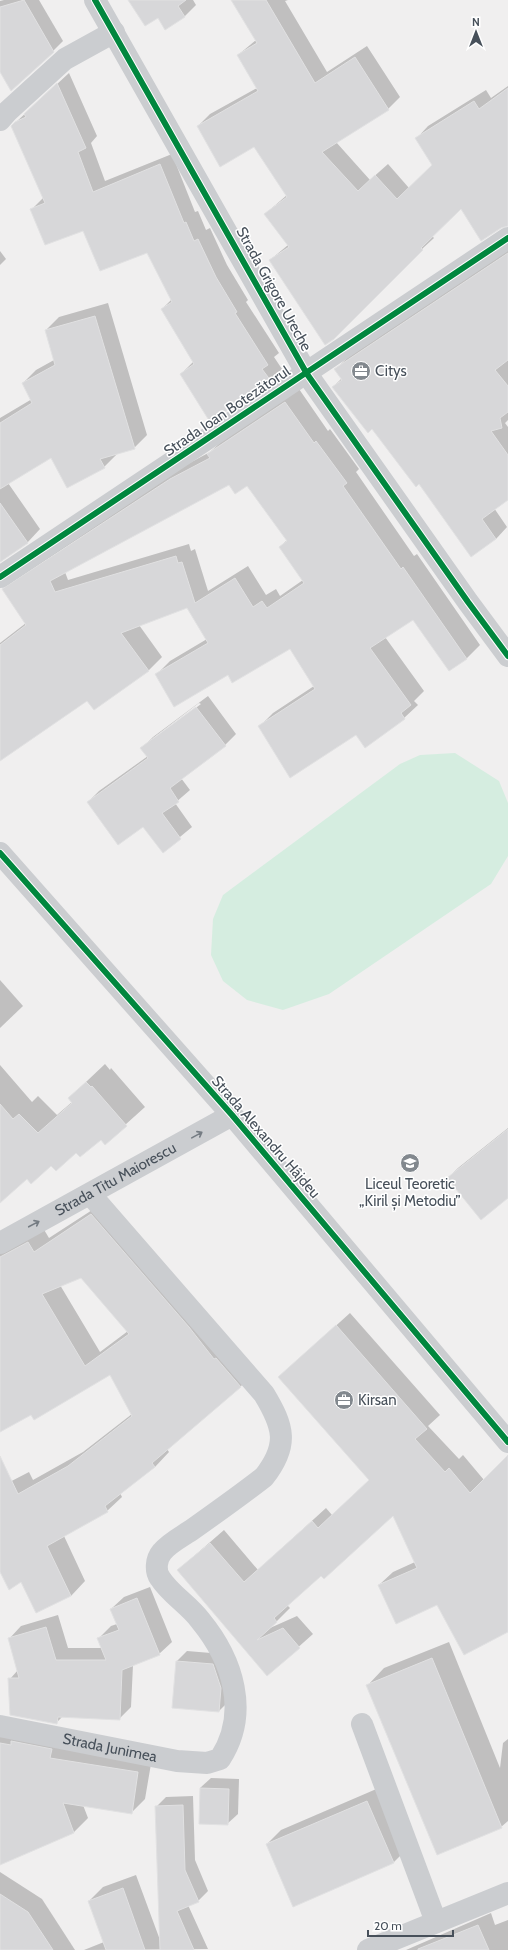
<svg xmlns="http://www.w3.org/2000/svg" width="508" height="1950" font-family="Cabin,sans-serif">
<rect width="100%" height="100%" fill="#f0efef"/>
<path fill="#d5ede0" d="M455,753L499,781L508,803V856L491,884L329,994L283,1010L247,1000L223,981L211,955L213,919L223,895L400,764L420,755Z"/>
<g fill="#0003" fill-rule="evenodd">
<path d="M4,0H39L63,41L53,51L0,70V1Z"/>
<path d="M129,0H193L196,5L184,17H158Z"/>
<path d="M232,0H288L285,1L327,72L367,46L400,97L388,109L336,142L370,180L388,164L409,188L433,165L417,138L428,126L486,90L491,98L508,86V225L461,208L432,236L434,238L422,249L270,260L288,245L265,214L287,195L255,146L198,126L210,114L257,88L238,55L256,40Z"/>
<path d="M69,73L97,136L91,143L105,181L172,154L195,212L198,211L206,230L210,228L227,265L248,300L246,302L279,353L274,357L282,369L270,380L181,374L194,361L162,309L172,299L147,251L32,209L44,197L15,123Z"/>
<path d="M508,250V420L505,423L508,427V499L494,508L507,527L496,539L419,483L373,428L333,387L342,378L336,369L347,358Z"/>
<path d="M0,251L6,259L0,265Z"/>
<path d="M108,303L147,435L134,448L117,454L104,467L51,457L8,483L40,529L27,543L0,562V418L32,399L23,383L36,370L54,360L46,330L59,317Z"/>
<path d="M299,389L328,431L330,429L359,469L356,472L414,556L417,554L480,645L467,658L450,670L413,619L385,637L424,691L414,701L418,705L404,718L365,746L356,734L260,726L273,713L314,686L290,648L228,674H157L170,661L207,639L188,607L139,625L162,657L149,670L94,709L88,700L0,760V643L26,623L3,589L16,576L184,466L210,452L222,441ZM229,484H247L288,539L280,547L303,580L280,596L276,589L266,595L248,566L208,591L195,549L191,551L189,544L68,580L65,572Z"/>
<path d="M208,696L236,734L225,745L181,778L190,790L175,803L192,827L163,851L143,826L88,802L99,791L148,756L142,748L153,737ZM199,703L201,704L153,740V738Z"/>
<path d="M0,980L23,1006L0,1028Z"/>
<path d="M105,1064L110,1070L111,1068L145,1107L105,1143L101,1138L0,1190V1065L32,1102L38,1096L57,1115L72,1102L69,1098Z"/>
<path d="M508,1128V1196L448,1178L458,1168Z"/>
<path d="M106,1201L255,1372L241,1386L167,1449L169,1452L155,1467L120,1493L122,1497L107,1511L64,1536L85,1581L71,1596L22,1581L0,1570V1487L29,1472L33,1480L83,1452L132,1414L110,1374L0,1430V1252L43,1228L49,1238ZM81,1277L128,1331L100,1352L60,1285Z"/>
<path d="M350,1313L440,1415L428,1426L459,1459L463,1455L484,1480L508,1456V1630L379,1585L393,1572L415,1562L393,1514L287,1605L290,1608L270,1628L297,1616L313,1634L267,1675L178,1570L224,1530L258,1570L326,1508L332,1515L370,1480L279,1377Z"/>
<path d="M150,1587L172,1642L159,1654L133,1665L131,1707L119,1719L63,1716L56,1723L10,1679L18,1670L9,1639L21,1626L58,1615L68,1648H102L99,1638L111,1626L117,1624L111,1609L124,1597Z"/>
<path d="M449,1642L500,1768L503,1743L508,1739V1821L501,1827L368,1685L384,1668Z"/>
<path d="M187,1651L223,1654L229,1701L219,1711L177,1661Z"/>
<path d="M0,1726L152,1758L145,1799L131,1813L83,1805L88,1818L74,1832L0,1864Z"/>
<path d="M211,1778L239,1779L238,1814L227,1824L200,1823V1788Z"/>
<path d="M381,1787L407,1849L393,1863L267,1844L281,1830Z"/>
<path d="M193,1796L195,1860L208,1891L198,1901L188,1905L208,1949L84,1950L104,1942L89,1901L103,1887L136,1875L160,1940L156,1807L166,1797Z"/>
<path d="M0,1872L42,1899L75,1950H0Z"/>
<path d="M491,1913L495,1925L508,1920V1950H406Z"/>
</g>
<g fill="#d7d7d9" stroke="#e1e1e2" fill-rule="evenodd">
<path d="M24,0L54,52L11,91L0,72V7Z"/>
<path d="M128,0H186L178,6L185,17L165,30L158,18L145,26Z"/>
<path d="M231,0H266L315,83L355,57L389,110L322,152L358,191L375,175L397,199L432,165L415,138L474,101L479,109L508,88V226L501,228L481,241L461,209L421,248L423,250L334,339L325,345L269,260L289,247L264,214L287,197L254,147L220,167L197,126L258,91L237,55L257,43Z"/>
<path d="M57,83L86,148L78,152L93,192L160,164L184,223L186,222L194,241L198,239L216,277L237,312L235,313L268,365L262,369L271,381L210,422L180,374L194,364L161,309L172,302L147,253L100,271L83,231L45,245L30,209L45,203L11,126L15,122L26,117L24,114Z"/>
<path d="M508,253V360L495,370L508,386V412L500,418L502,428L491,431L508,455V500L482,519L496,539L471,557L419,484L416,487L372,429L368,433L332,387L342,380L334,369Z"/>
<path d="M95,316L135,449L100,459L105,468L67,488L51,458L0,489V423L32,403L22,383L55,365L45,330Z"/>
<path d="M285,402L314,443L316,441L347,483L343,486L401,569L403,567L467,659L449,671L413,620L370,648L411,705L401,713L405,719L365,748L356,735L290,778L258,726L315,689L290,649L232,683L228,675L174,707L155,674L208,643L187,608L121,633L149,671L94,710L87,701L0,761V645L26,625L2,589L170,479L210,458L207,454ZM229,485L235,494L247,486L287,541L279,547L304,583L267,608L262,601L253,607L235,578L195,603L182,562L178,563L176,556L55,592L50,581Z"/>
<path d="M0,503L28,543L0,562Z"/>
<path d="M196,707L226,746L170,788L179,802L162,813L181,839L163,853L143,827L118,845L87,802L148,758L140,748Z"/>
<path d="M86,1082L91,1087L92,1086L127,1126L105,1145L101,1140L80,1157L76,1153L56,1171L51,1166L31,1184L27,1179L0,1203V1104L13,1119L19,1114L38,1133L72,1103L68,1098Z"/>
<path d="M508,1129V1198L481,1220L447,1178Z"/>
<path d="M91,1214L189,1327L214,1359L216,1358L241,1387L152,1463L155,1467L105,1506L108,1512L47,1546L71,1596L36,1613L21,1582L9,1590L0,1572V1456L18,1494L68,1466L132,1416L110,1375L34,1420L31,1415L0,1432V1257L28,1242L34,1252ZM81,1278L129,1334L85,1366L42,1294Z"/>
<path d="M336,1325L427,1429L415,1439L445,1472L449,1468L470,1493L508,1455V1632L464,1655L437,1605L396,1624L378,1585L417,1568L393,1516L324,1579L321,1576L274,1618L277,1622L257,1640L283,1628L300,1648L267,1676L177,1570L210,1543L244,1582L312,1521L318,1528L369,1480L278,1377Z"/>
<path d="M137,1598L160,1655L122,1670L120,1720L58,1717L57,1724L10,1715L8,1678H19L8,1638L46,1627L56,1660H106L97,1638L119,1630L110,1609Z"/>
<path d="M432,1658L502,1828L437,1855L366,1685Z"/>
<path d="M176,1661L213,1664L221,1688L219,1712L172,1708Z"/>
<path d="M11,1741L52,1749L50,1758L138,1772L132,1814L63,1803L74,1833L0,1865V1743L11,1745Z"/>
<path d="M200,1788L229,1789L228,1825L199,1824Z"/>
<path d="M367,1801L394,1863L293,1907L266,1844Z"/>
<path d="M183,1805L185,1870L199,1902L177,1911L194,1950H160L155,1806Z"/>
<path d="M123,1888L145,1950H106L88,1901Z"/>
<path d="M0,1894L28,1912L53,1950H0Z"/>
<path d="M478,1925L489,1950H418V1949Z"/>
</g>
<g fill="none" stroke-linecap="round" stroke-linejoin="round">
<g stroke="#cbcdd0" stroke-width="22">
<path d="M95,0L307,374L468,602L508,656"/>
<path d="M0,120L7,112L65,59L114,32"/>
<path d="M0,577L508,238"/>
<path d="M0,853L232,1115L508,1442"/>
<path id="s1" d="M0,1243L232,1115"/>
<path d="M362,1724L436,1922"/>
<path id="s2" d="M0,1726L177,1761L207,1763L220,1759C250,1713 233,1660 200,1620C189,1605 170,1594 160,1578C155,1571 156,1559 162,1552C169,1543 183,1536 193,1529C217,1512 241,1495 264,1477C289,1445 284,1427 264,1394L90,1194"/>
<path d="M368,1950L508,1893"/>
</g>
<defs>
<g id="cycleway">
<path d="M95,0L307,374L468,602L508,656"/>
<path d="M0,577L508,238"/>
<path d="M0,853L232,1115L508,1442"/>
</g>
</defs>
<use href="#cycleway" stroke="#fff" stroke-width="8"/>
<use href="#cycleway" stroke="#00873e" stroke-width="6"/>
</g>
<defs><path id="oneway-shaft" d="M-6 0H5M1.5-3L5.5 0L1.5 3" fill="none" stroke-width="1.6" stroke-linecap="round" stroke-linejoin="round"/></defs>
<g stroke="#757c83">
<use href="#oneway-shaft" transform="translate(197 1135) rotate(-29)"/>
<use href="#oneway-shaft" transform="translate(34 1224) rotate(-28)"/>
</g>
<defs>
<symbol id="office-disc" viewBox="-11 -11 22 22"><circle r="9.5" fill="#82888e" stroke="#fff"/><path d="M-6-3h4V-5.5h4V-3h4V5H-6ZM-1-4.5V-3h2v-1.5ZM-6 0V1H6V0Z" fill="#fff"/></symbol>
<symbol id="school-disc" viewBox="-11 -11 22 22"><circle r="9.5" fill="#82888e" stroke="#fff"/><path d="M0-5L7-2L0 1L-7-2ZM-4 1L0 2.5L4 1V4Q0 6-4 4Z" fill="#fff"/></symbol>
</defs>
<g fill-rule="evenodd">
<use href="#office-disc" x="350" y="360" width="22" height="22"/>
<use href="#school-disc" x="399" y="1152" width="22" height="22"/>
<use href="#office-disc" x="333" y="1389" width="22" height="22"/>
</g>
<g text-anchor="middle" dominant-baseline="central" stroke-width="3" stroke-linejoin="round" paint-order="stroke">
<g font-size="15" fill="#47505a" stroke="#fff">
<text transform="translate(274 289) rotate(61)">Strada Grigore Ureche</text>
<text transform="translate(227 411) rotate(-34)">Strada Ioan Botezătorul</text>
<text transform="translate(266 1137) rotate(49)">Strada Alexandru Hâjdeu</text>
<text stroke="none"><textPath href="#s1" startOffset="132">Strada Titu Maiorescu</textPath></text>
<text stroke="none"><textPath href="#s2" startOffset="112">Strada Junimea</textPath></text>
</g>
<g font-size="15" fill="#47505a" stroke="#fff" text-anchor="start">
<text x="375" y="371">Citys</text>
<text x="410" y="1184" text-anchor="middle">Liceul Teoretic<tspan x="410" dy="17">„Kiril și Metodiu”</tspan></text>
<text x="358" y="1400">Kirsan</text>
</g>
</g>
<g transform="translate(476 32)" stroke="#ffffff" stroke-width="3" paint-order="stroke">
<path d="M0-3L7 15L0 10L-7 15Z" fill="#47505a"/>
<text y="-6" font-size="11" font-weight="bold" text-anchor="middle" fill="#47505a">N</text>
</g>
<path d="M368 1930v6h85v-6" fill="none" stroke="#47505a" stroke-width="2"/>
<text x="374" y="1930" font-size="12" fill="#47505a" stroke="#ffffff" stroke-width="3" paint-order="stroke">20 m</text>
</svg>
